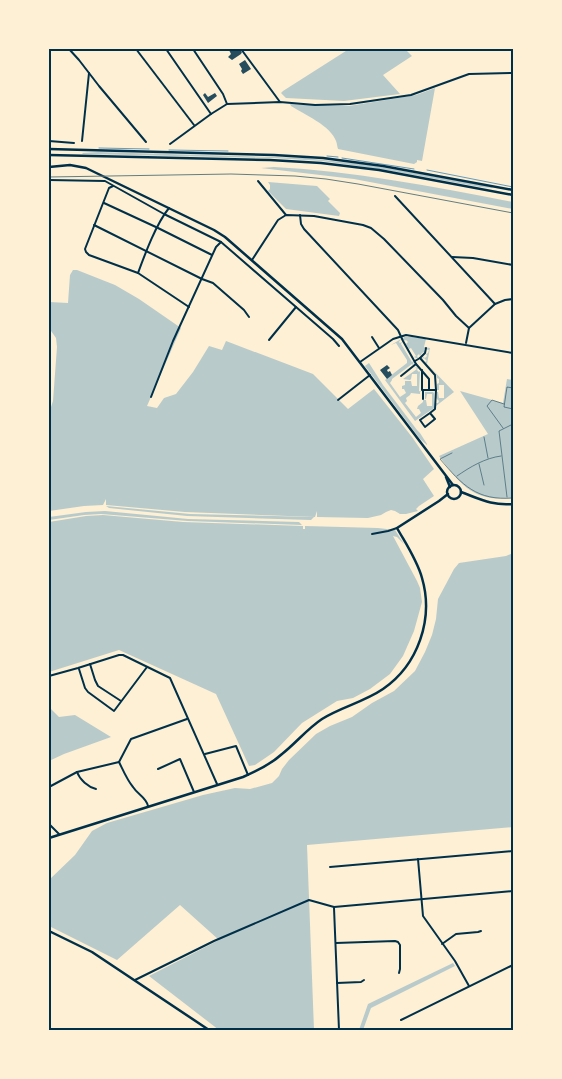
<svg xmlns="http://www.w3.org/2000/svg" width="562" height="1079" font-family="Helvetica,sans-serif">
<rect width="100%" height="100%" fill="#fdf0d5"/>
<g fill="#b9caca">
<path d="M349,49H405L412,56L383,75L400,94L344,101L286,98L281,93L283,91Z"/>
<path d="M435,88L422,161L417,160V162L414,164L338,149C337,146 337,143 336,141C331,126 304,114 291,106L290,104L349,106L416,95Z"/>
<path d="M98,152L305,158L370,165L493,187L492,188L480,187L386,170L322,161L273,158L83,154L82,153Z"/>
<path d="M274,167C355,171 434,187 513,202V209L354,179L261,168Z"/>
<path d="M268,182L317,186L330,199L328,201L340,213L339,216L286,209L268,191L270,189V185Z"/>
<path d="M73,270H77L115,285L139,299L181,328L147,406L157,408L164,398L176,394L193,372L209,346L222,350L226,341L313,374L348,409L374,389L412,437L434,469L423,479L434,496L419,506L416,509L418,511L406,514H400L395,511L391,510L386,512L381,515L368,518L317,517V511L315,517L185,512L106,505V499L103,505L84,506L49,511V413L53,401L57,347L56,338L49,328V302L68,303L70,275Z"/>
<path d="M404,337H412L426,339L424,347L430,348L427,364L454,392L436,406V403H438L439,401L436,398L437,392H438L439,398H444V385H439V390H437V384L439,383V381H437H439V379L437,378L436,374L425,362L427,361L424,358L422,359L423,357L425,358L427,356L426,354L428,353L429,350L424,349V352L422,353L420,356L419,354L417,356L418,358H416L414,357L416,356L411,348L409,349L406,344L408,342L406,340L404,341L403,339Z"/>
<path d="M401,339L399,342L400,343L402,342L401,344L412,362L414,361L413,364L414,365H413L412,364L392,379V380L390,383L400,397L406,393L404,389H402V386L405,385V381H411L412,386H417V374H412L411,379L410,380L403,379L417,369L415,367L418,368L417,370L419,372L420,371L419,391L422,392H420V394L411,393L410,395L406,398L407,401L405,403L416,417L421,413L419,409H417L418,406L423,402V400H426L427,406H432V394H427L426,399H425V392H433L434,393V408L415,421L385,380L407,363V360L396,343L391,345Z"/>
<path d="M369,363L383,385L417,430L420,433L427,444V445L420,439L365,366Z"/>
<path d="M507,379L513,380V498C474,502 461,486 439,456L488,434L460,391L503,403Z"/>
<path d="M106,506L190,514L314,517L311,520L187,516L109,508Z"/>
<path d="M105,511L188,519L299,522L302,525L188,521L101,514L84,515L49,520V517L86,512Z"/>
<path d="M103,515L183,522L303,526V529H305V526L378,528L395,530L404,544L397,537L393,536L417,581L420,588L422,602L414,631L403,656L390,674L370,689L353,698L337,701L302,723L274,752L255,765L249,766L216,694L119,650L49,672V522L86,516Z"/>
<path d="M513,553V827L307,845L314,1030H219L149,976L219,940L180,905L117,960L49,926V880L75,855L92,831L107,823L203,795L235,788L250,789L272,783L279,776L282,769L289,760L316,734L330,726L352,717L372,703L394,691L415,671L425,652L432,635L436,619L438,599L454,569L459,563L506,556Z"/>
<path d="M49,707L59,717L75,715L111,737L64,754L49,761Z"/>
<path d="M453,963L455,966L371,1008L363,1030H359L368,1004Z"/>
</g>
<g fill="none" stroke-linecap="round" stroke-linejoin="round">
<g stroke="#669bbc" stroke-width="1">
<path d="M99,148L149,149"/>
<path d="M169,150L228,151"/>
<path d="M327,156L338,157"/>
<path d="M342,158L414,169"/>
<path d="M427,170L513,187"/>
</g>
</g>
<g fill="#264d5e">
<path d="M231,49H239L242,52L241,54L232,60L228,57L231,54L229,50Z"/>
<path d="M245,60L251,69L243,74L241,71L242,69L239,64Z"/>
<path d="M205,93L208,97L215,93L217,96L208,103L203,95Z"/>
<path d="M387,365L390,368L387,370L388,372L390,371L392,375L387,379L380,370Z"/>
</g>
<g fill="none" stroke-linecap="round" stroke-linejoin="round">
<g stroke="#003049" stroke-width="0.5">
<path d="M513,388L507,387L504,407L513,409"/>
<path d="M503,428L487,406L492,400L504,404"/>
<path d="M484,437L488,458"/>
<path d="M452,453L440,459C462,485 477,501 513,498"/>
<path d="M479,464L484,485"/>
<path d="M457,476C470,467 485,458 501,456"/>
<path d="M507,497L499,431L513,424"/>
</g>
<g stroke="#003049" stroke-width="2">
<path d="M69,49L79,60L99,86L146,142"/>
<path d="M136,49L194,125"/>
<path d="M166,49L211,114"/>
<path d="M193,49L223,94L227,104"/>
<path d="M241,49L280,102"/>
<path d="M49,141L74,143"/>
<path d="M82,141L89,73"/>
<path d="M170,144L211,114L227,104L280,102L315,105L350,104L411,95L469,74L513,73"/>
<path d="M49,180L105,181L164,214L221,242L333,339L339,346"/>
<path d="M258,181L286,215"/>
<path d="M113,186L109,188L85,249L86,252L89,255L138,273L189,307"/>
<path d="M395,196L495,304"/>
<path d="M104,203L158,228L212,255"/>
<path d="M300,215L301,224L304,229L398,330L403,341L416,364L429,379V390H436L435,409L430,413L435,419L425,427L420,420L430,413"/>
<path d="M94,225L202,279L213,283L244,310L249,317"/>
<path d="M452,257L473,258L513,265"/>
<path d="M252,260L278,220L286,215L314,216L363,225L371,228L384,239L443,300L456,316L469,328"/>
<path d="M138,273C145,254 156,224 169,208"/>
<path d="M372,337L379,348"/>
<path d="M269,340L296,307"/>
<path d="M466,343L469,328L495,304L505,300L513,299"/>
<path d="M420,358L425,353L426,348"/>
<path d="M415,361L420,358L435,375L436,390"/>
<path d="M360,362L393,339L406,335L513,353"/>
<path d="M422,370V390H429"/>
<path d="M401,376L416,364"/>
<path d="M151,397L173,341L216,247L221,242"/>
<path d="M423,399V391"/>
<path d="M338,400L370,375"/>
<path d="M372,534L388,531L397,528"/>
<path d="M90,664L95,680L98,686L121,701"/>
<path d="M79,669L85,688L88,692L114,711L147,667"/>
<path d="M49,676L78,668L119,655H123L170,678L217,784"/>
<path d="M205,754L236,746L248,775"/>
<path d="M119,762L131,739L187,719"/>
<path d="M119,762C123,770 127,780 133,787C138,795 146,797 148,806"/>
<path d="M158,769L180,759L194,792"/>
<path d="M77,772C80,780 88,787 96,789"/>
<path d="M49,787L77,772L119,762"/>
<path d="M49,824L59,834"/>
<path d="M418,859L423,916L455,961L469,986"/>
<path d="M330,867L513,851"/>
<path d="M334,908L339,1030"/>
<path d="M336,943L395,941L398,942L400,945V969L399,973"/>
<path d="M442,944L456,934L478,932L481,931"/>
<path d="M135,980L214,941L309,900L334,907L513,891"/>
<path d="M337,983L361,982L364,980"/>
<path d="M401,1020L513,965"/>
</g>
<g stroke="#003049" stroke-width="2.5">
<path d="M49,167L70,165L86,168L214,230L225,237L342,339L453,485"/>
<path d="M446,477L450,487"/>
<circle cx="454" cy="492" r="7"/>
<path d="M461,492C480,499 492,506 513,504"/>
<path d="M49,838L243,777C257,771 271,764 282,754C296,743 307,729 322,719C341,707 364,702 383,689C418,665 434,619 422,578C417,560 406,544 397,528L439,501L448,494"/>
<path d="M49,931L92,952L209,1030"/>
</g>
<g stroke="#003049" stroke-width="2.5">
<path d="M49,149L274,155L323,158L383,166L513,190"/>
<path d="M49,155L270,160L321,163L379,170L513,195"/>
</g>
<path stroke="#657d81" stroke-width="1" d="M49,177L231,174L295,176L326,179L358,184L513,213"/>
</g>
<rect width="562" height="1079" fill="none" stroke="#fdf0d5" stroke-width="100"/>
<rect x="50" y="50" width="462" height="979" fill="none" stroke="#003049" stroke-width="2"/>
</svg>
